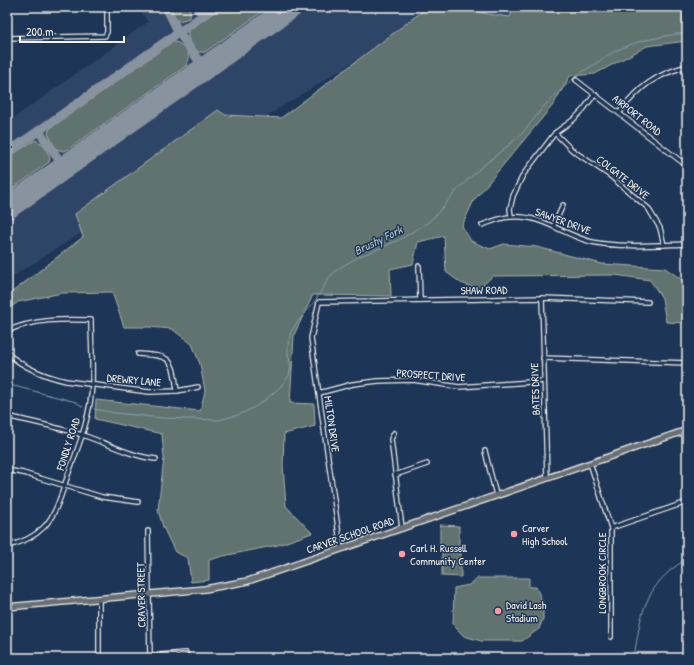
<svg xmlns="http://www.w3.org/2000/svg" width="694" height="665" font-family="'Patrick Hand',sans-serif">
<rect width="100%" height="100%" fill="#1d3557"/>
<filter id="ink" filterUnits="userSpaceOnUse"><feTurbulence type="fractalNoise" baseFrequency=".025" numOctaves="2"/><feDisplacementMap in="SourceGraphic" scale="8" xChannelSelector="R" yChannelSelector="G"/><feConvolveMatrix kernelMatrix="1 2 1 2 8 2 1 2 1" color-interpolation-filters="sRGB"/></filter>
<g filter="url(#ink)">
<path fill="#2f4568" d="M138,7H528L498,42L426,16L7,280V123L148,22Z"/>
<g fill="#60736e" stroke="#aab2ab">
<path d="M168,7H189L191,14L189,18L179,21L174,17Z"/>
<path d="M221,7H269L205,52H198C193,45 186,40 188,31Z"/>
<path d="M428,7H459L488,14L510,17L514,7H687V41L647,46L595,74L570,76L553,105L474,200L462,226L471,241L490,249L504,244L537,247L602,264L665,268L687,283V323L666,322L662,298L650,280L615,275L493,276L478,289L461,283L446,272L444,236L418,242L413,264L390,269L391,296L313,295L294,335L290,403L314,404L315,426L284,434L283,466L286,506L312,533L278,545L223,556L209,560V580L191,582L188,558L175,552L163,527L158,510L164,458L162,434L95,419L96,400L200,411L205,391L200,364L192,344L172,329L149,327H124L112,292L62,293L18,302L7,310V296L83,237L75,214L218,110L225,115L281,118Z"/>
<path d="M176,42C186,47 193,56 186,66L67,150L63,151L56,149L48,134L49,130L52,127L171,43Z"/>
<path d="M35,140L43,144L50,157L49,162L7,193V158Z"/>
<path d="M440,525L459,526V550H440Z"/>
<path d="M442,552L461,553V577L442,576Z"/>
<path d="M478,578H529V587H536L543,603V619L539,629L522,641H481L464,636L453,625L454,588L469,585Z"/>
</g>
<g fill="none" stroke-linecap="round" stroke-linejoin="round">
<g stroke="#87a0ad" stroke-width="1">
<path d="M7,385L14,386L76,402L83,407"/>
<path d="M94,409L115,413L162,418L219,420L238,415L255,407L264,401L280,387L289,376L291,367L288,354V345L291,332L296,324L315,301L330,276L339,268L360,256L376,250L399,240L427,223L437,214L457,190L479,169L521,135L545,105L575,77L582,72L615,51L627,46L641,41L676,34H687"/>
<path d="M633,658C636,648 637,638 639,628C645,596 659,575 687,559"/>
</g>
<g stroke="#8893a0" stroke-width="9">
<path d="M166,7L179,33L204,68"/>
<path d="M197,7L203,15"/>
<path d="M39,131L64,167"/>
<path d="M7,153L215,7"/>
</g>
<path stroke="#8893a0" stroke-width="23" d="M7,208L291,7"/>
<defs>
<g id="minor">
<path d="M7,38L105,36L107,32V7"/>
<path d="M576,80L687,166"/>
<path d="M620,112C640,86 655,75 687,66"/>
<path d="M555,133L572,150L609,175L648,208L660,228L664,245"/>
<path d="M511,216L510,209L513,196L523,175L555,133L573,120L583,110L595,94"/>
<path d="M482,225C491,222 501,217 511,217C541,214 565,236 592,242C620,248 658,245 687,244"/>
<path d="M554,225L563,205"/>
<path d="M419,266L420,300"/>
<path d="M542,298L547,478"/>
<path d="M7,331C34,319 62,319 91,320C91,341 93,363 92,384C91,415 79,445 68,475C62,492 57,513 44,527C34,537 21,543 7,546"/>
<path d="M7,353C24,368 44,376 66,381L149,392L177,391L198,387"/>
<path d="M138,354C171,356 173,357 177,391"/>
<path d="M543,358L687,363"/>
<path d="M319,393L353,384L378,381L413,380L459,387L544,381"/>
<path d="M7,416C32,422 58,427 82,435C107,443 130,456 156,459"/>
<path d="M394,433L391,439L402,528"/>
<path d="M485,451L496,495"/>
<path d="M590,463L611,528V637"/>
<path d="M7,470L23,473L102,497L138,502"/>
<path d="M395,475L427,464"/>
<path d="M611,528L687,502"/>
<path d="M148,531L150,658"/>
<path d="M341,549L311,338L319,302L542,298L648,302"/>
<path d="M99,599V658"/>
<path d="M150,656L186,653"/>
<path d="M685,658L687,603"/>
</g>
<path id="primary" d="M7,607L205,589L248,581L687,430"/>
</defs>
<use href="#minor" stroke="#f4f1e8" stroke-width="6"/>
<use href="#primary" stroke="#f4f1e8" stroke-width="8"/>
<use href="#minor" stroke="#1d3557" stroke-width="3.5"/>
<use href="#primary" stroke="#6a7074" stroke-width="5.5"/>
</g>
</g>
<g fill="#ff9aa2" stroke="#1d3557" stroke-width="1.5">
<circle cx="514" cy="534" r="4"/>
<circle cx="402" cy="554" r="4"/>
<circle cx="498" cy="611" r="4"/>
</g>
<g text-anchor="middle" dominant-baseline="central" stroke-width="3" stroke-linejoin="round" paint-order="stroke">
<g font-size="11" fill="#f4f1e8" stroke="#1d3557">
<text transform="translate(637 115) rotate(38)">AIRPORT ROAD</text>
<text transform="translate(623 177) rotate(38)">COLGATE DRIVE</text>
<text transform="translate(563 221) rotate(20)">SAWYER DRIVE</text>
<text transform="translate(484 290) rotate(-1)">SHAW ROAD</text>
<text transform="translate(431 375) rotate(4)">PROSPECT DRIVE</text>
<text transform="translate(134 380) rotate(5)">DREWRY LANE</text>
<text transform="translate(535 389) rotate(-92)">BATES DRIVE</text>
<text transform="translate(332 424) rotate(82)">MILTON DRIVE</text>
<text transform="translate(68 444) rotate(-72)">FONDLY ROAD</text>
<text transform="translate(350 535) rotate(-19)">CARVER SCHOOL ROAD</text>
<text transform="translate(602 573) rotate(-90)">LONGBROOK CIRCLE</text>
<text transform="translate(141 595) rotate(-91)">CRAVER STREET</text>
</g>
<g font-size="11" fill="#f4f1e8" stroke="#1d3557" text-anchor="start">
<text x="522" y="528">Carver<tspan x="522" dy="13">High School</tspan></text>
<text x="410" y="548">Carl H. Russell<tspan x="410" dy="13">Community Center</tspan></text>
<text x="506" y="605">David Lash<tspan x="506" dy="13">Stadium</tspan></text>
</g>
<g font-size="12" font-style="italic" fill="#b5c2c6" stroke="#1d3557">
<text transform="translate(378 240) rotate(-26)">Brushy Fork</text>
</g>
</g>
<rect width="694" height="665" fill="none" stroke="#1d3557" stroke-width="24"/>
<rect x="12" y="12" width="670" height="641" fill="none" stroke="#f4f1e8" stroke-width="1.5" filter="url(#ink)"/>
<path d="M20 36v6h104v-6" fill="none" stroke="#f4f1e8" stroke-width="2"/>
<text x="26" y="36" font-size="12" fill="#f4f1e8" stroke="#1d3557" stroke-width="3" paint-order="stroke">200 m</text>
</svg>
